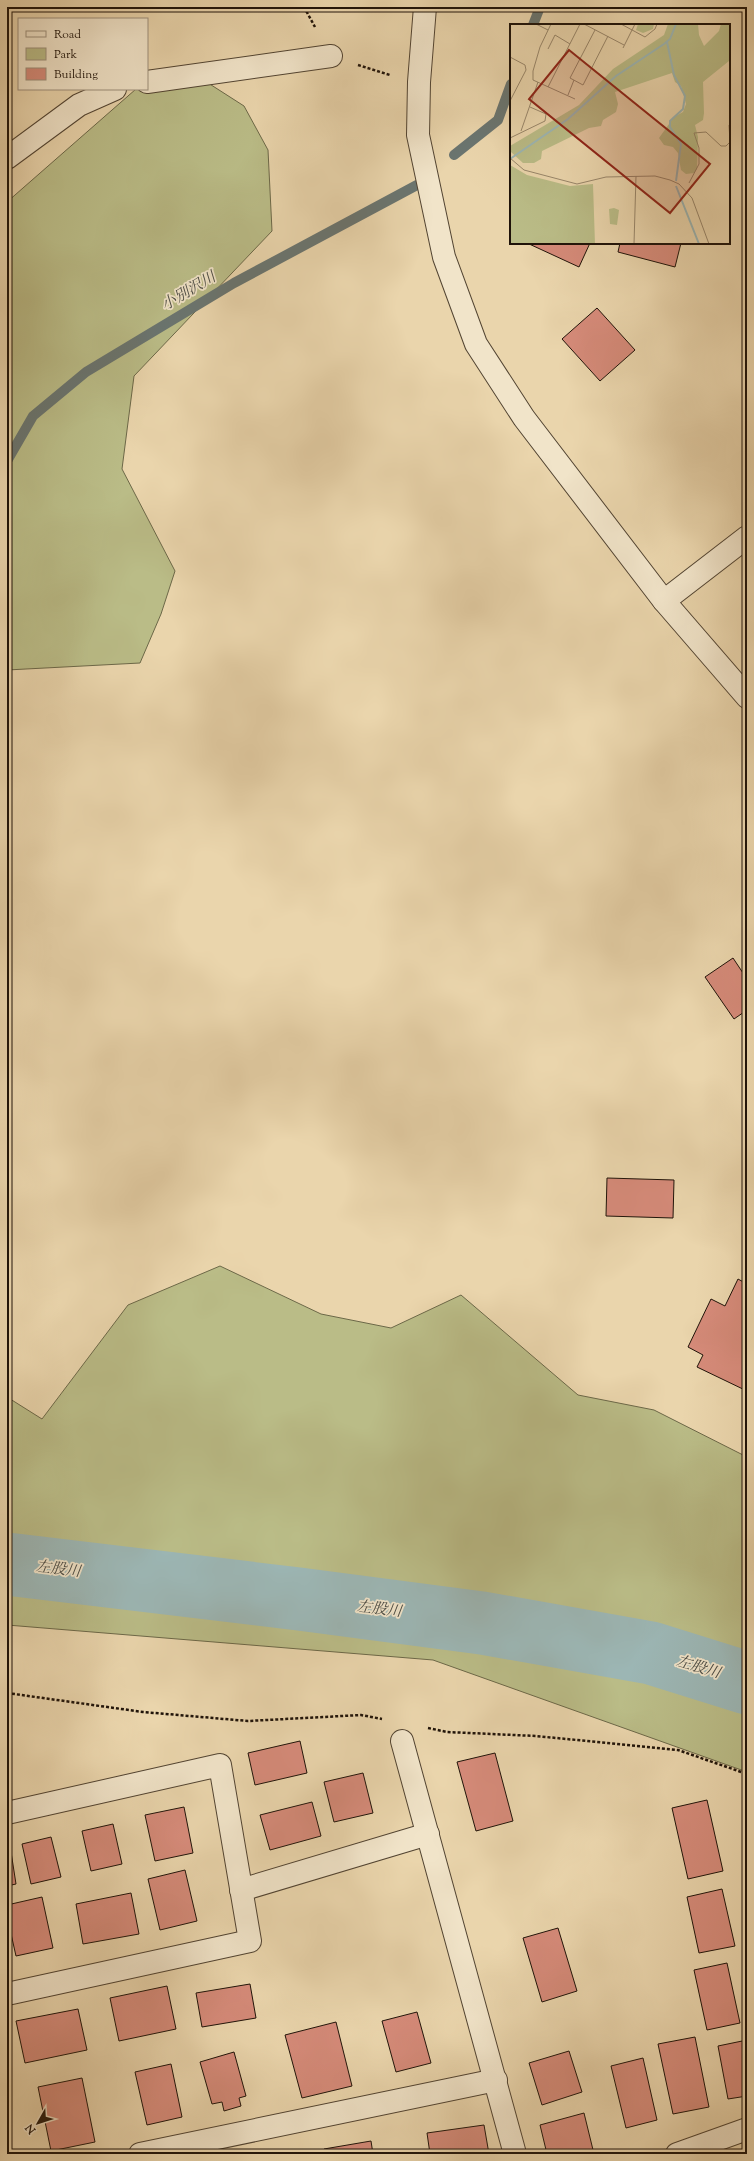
<svg xmlns="http://www.w3.org/2000/svg" width="754" height="2161" font-family="'Sorts Mill Goudy','Noto Serif JP',serif">
<rect width="100%" height="100%" fill="#ead5ac"/>
<filter id="stains"><feTurbulence type="fractalNoise" baseFrequency=".005" numOctaves="4"/><feColorMatrix values="0 0 0 0 .2 0 0 0 0 .09 0 0 0 0 .02 0 0 0 .5 -.17"/></filter>
<radialGradient id="worn" r=".72"><stop offset=".6" stop-color="#630" stop-opacity="0"/><stop offset="1" stop-color="#630" stop-opacity=".3"/></radialGradient>
<g fill="#babc87" stroke="#6c6848">
<path d="M205,81L244,106L268,150L272,231L134,376L122,469L175,571L161,614L140,663L7,670V202L136,89Z"/>
<path d="M220,1266L321,1314L391,1328L461,1295L578,1395L654,1410L747,1457V1772L433,1660L7,1625V1397L42,1419L128,1305Z"/>
</g>
<g fill="none" stroke-linecap="round" stroke-linejoin="round">
<g stroke="#6a7570" stroke-width="10">
<path d="M533,25L540,7"/>
<path d="M454,155L498,120L511,84"/>
<path d="M7,461L33,416L86,372L234,283L417,185"/>
</g>
<path stroke="#9cb6b4" stroke-width="63" d="M7,1564L299,1599L482,1623L651,1653L747,1683"/>
</g>
<g fill="#d68b7a" stroke="#1f1309">
<path d="M527,243H590L579,267Z"/>
<path d="M620,243H681L675,267L618,252Z"/>
<path d="M597,308L635,350L600,381L562,339Z"/>
<path d="M733,958L747,979V1010L734,1019L705,977Z"/>
<path d="M607,1178L674,1180L673,1218L606,1216Z"/>
<path d="M738,1279L747,1284V1391L697,1367L703,1355L688,1347L711,1299L725,1306Z"/>
<path d="M300,1741L307,1773L255,1785L248,1753Z"/>
<path d="M495,1753L513,1821L476,1831L457,1762Z"/>
<path d="M363,1773L373,1813L334,1822L324,1782Z"/>
<path d="M707,1800L723,1871L688,1879L672,1808Z"/>
<path d="M312,1802L321,1836L270,1850L260,1815Z"/>
<path d="M184,1807L193,1853L155,1861L145,1815Z"/>
<path d="M113,1824L122,1864L91,1871L82,1831Z"/>
<path d="M51,1837L61,1877L31,1884L22,1844Z"/>
<path d="M7,1839H9L16,1884L7,1886Z"/>
<path d="M185,1870L197,1921L160,1930L148,1879Z"/>
<path d="M722,1889L735,1946L699,1953L687,1897Z"/>
<path d="M131,1893L139,1934L83,1944L76,1904Z"/>
<path d="M42,1897L53,1948L16,1956L7,1916V1905Z"/>
<path d="M558,1928L577,1991L542,2002L523,1938Z"/>
<path d="M727,1963L740,2023L707,2030L694,1970Z"/>
<path d="M250,1984L256,2018L202,2027L196,1993Z"/>
<path d="M167,1986L176,2029L119,2041L110,1998Z"/>
<path d="M78,2009L87,2050L25,2063L16,2021Z"/>
<path d="M417,2012L431,2063L396,2072L382,2021Z"/>
<path d="M336,2022L352,2086L302,2098L285,2035Z"/>
<path d="M695,2037L709,2107L673,2114L658,2044Z"/>
<path d="M747,2040V2096L728,2099L718,2046Z"/>
<path d="M569,2051L582,2092L542,2105L529,2063Z"/>
<path d="M234,2052L246,2096L239,2098L241,2106L224,2111L222,2102L212,2104L200,2062Z"/>
<path d="M643,2058L657,2120L626,2128L611,2066Z"/>
<path d="M171,2064L182,2117L147,2125L135,2072Z"/>
<path d="M82,2078L95,2142L51,2151L38,2087Z"/>
<path d="M584,2113L594,2154H547L540,2125Z"/>
<path d="M484,2125L489,2154H430L427,2133Z"/>
<path d="M371,2141L373,2154H325L324,2149Z"/>
</g>
<g fill="none" stroke-linecap="round" stroke-linejoin="round">
<defs>
<g id="minor">
<path d="M147,82L331,56"/>
<path d="M7,158L79,105L115,89"/>
<path d="M664,601L747,537"/>
<path d="M402,1741L515,2154"/>
<path d="M7,1813L220,1765L250,1941L7,1994"/>
<path d="M241,1890L428,1834"/>
<path d="M140,2154L496,2080"/>
<path d="M677,2154L747,2129"/>
</g>
<path id="tertiary" d="M425,7L419,82L418,135L444,257L476,344L524,418L664,601L747,697"/>
</defs>
<use href="#minor" stroke="#524432" stroke-width="24"/>
<use href="#tertiary" stroke="#524432" stroke-width="24"/>
<g stroke="#1f1309" stroke-width="2.5" stroke-dasharray="3 2" stroke-linecap="butt">
<path d="M304,7L315,27"/>
<path d="M358,65L390,75"/>
<path d="M7,1693L143,1712L248,1721L361,1715L382,1719"/>
<path d="M428,1728L447,1732L536,1736L678,1750L747,1774"/>
</g>
<use href="#minor" stroke="#f1e4c9" stroke-width="22"/>
<use href="#tertiary" stroke="#f1e4c9" stroke-width="22"/>
</g>
<g text-anchor="middle" dominant-baseline="central" stroke-width="3.5" stroke-linejoin="round" paint-order="stroke">
<g font-size="15" font-style="italic" fill="#4b4c45" stroke="#f1e4c9">
<text transform="translate(189 292) rotate(-31)">小別沢川</text>
<text transform="translate(58 1570) rotate(7)">左股川</text>
<text transform="translate(379 1610) rotate(7)">左股川</text>
<text transform="translate(698 1668) rotate(17)">左股川</text>
</g>
</g>
<g transform="translate(510 24)">
<rect width="220" height="220" fill="#ead5ac"/>
<path d="M128,0H144L143,5L133,9L126,6ZM158,0H188L189,11L194,22L209,7L211,0H220L219,37L193,58L194,89L193,96L185,101L188,113L187,145L184,149L176,150L171,146L168,129L163,123L154,121L149,114L164,93L173,88L176,80L171,62L165,58L162,49L105,68L108,80L106,88L93,96L91,102L79,104L32,127L31,135L24,139H13L1,128L0,122L69,81L103,45L154,11ZM0,141L17,151L60,162L83,160L85,220H0ZM104,184L109,186L107,201L100,200L99,185Z" fill="#babc87"/>
<path fill="none" stroke="#9cb6b4" stroke-width="2" d="M157,18L164,51L175,72L173,85L160,97V103L171,120L166,157M0,135L58,95L106,52L154,20L160,15L166,0M166,162L189,220"/>
<path fill="none" stroke="#99876b" stroke-width="1" d="M26,0L38,6M41,0L30,23L23,47V56L65,75M74,0L114,21M111,0L135,13L145,5L147,0M85,6L60,54L73,61L98,12M113,24L125,0M38,25L45,11L60,20M0,33L15,41L16,46L0,77M38,63L70,0M58,71L64,56M11,107L28,58M0,114L35,97L36,90L20,83M0,134L14,146L67,160L96,153L145,152L160,156L169,160L182,174L199,220M179,159L189,140V124L184,109L196,108L211,122H216L220,118L219,101M124,220L126,152"/>
<path fill="#8f2418" fill-opacity="0.15" stroke="#8f2418" stroke-width="2" d="M59,26L200,140L160,189L19,75Z"/>
<rect width="220" height="220" fill="none" stroke="#1f1309" stroke-width="2"/>
</g>
<rect width="754" height="2161" fill="none" stroke="#ead5ac" stroke-width="24"/>
<rect x="8" y="8" width="738" height="2145" fill="none" stroke="#1f1309" stroke-width="2"/>
<rect x="12" y="12" width="730" height="2137" fill="none" stroke="#1f1309"/>
<rect x="18" y="18" width="130" height="72" fill="#f1e4c9" stroke="#9d907c"/>
<rect x="26" y="31" width="20" height="6" fill="#f1e4c9" stroke="#9d907c"/>
<text x="54" y="38" font-size="12" fill="#1f1309">Road</text>
<rect x="26" y="48" width="20" height="12" fill="#babc87" stroke="#9d907c"/>
<text x="54" y="58" font-size="12" fill="#1f1309">Park</text>
<rect x="26" y="68" width="20" height="12" fill="#d68b7a" stroke="#9d907c"/>
<text x="54" y="78" font-size="12" fill="#1f1309">Building</text>
<g transform="translate(38 2123) rotate(231)" stroke="#f1e4c9" stroke-width="3" paint-order="stroke">
<path d="M0-3L7 15L0 10L-7 15Z" fill="#1f1309"/>
<text y="-6" font-size="11" font-weight="bold" text-anchor="middle" fill="#1f1309">N</text>
</g>
<rect width="100%" height="100%" filter="url(#stains)"/>
<rect width="100%" height="100%" fill="url(#worn)"/>
</svg>
